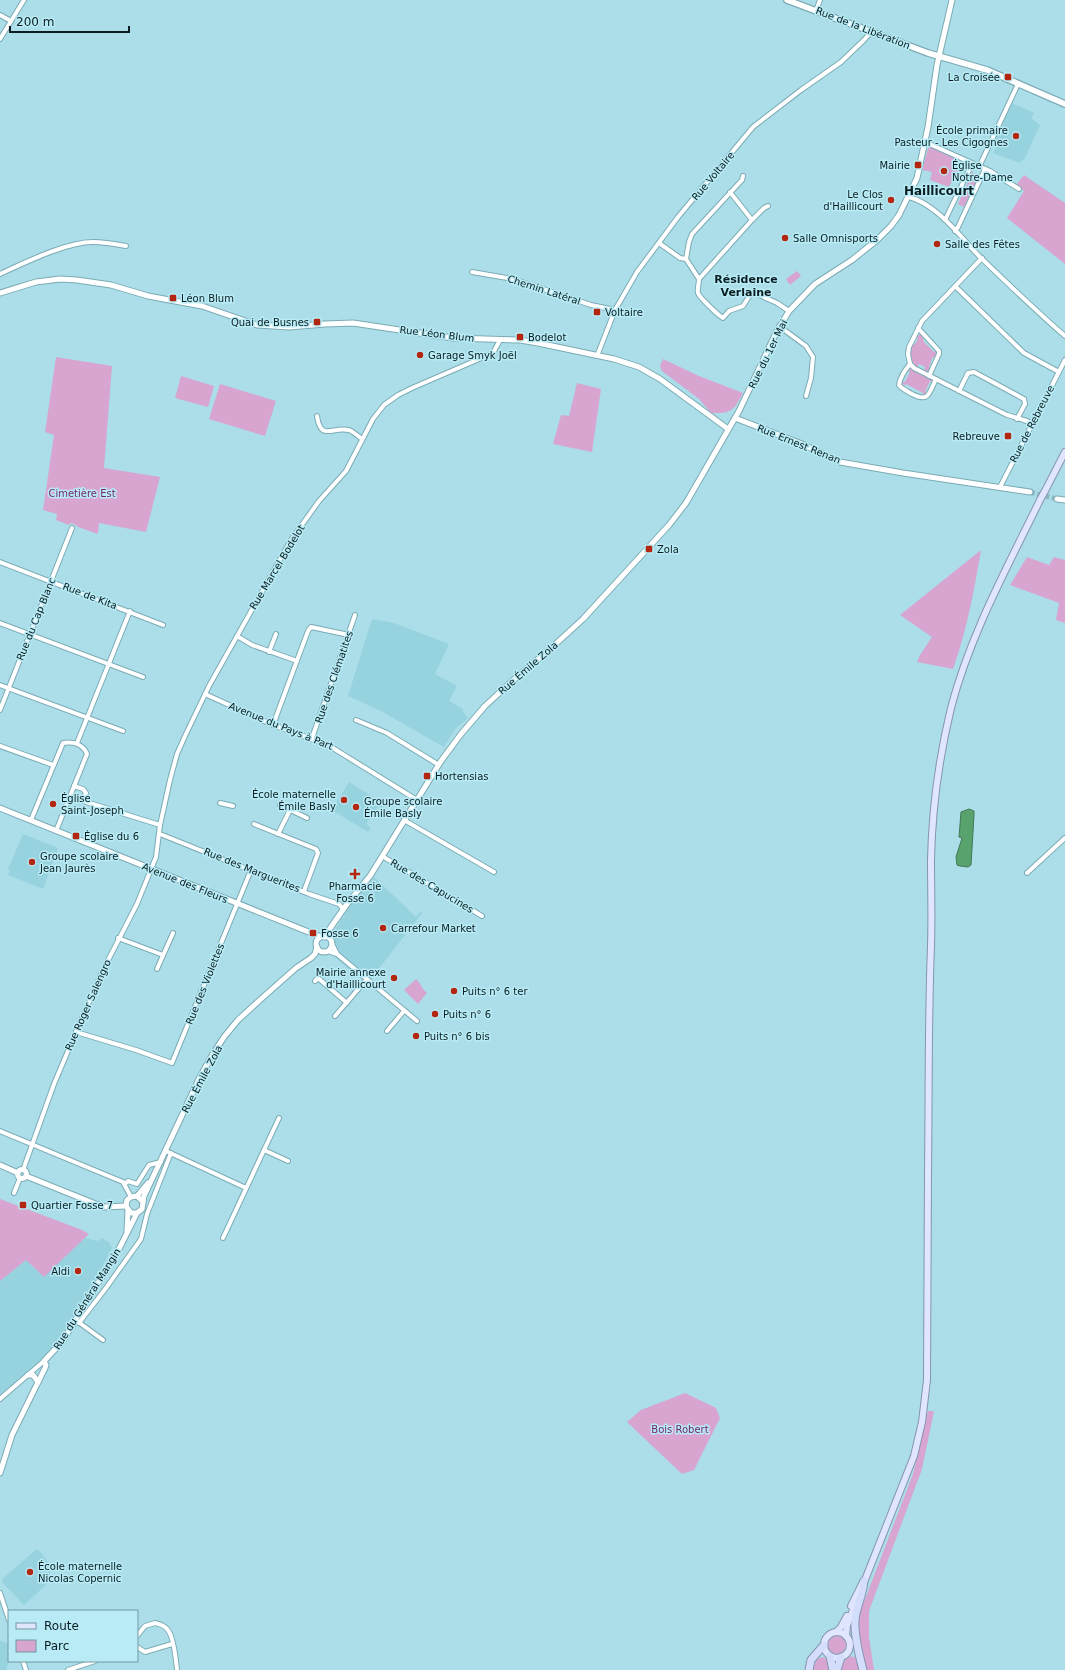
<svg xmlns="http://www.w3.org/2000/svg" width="1065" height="1670" font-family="'DejaVu Sans',sans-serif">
<rect width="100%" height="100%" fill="#abdee8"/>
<g fill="#97d2df">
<path d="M1012,103L1034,113L1031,118L1040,125L1024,160L1023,159L1020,163L993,153L996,148L992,146Z"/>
<path d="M372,619L394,623L449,644L435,674L457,686L449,701L463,709V712L468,718L456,728L444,747L379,710L348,696Z"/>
<path d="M349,782L386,805L383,809L378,807L366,824L371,828L368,832L332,810Z"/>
<path d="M23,834L58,848L43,889L8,875L10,870L8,869Z"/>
<path d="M374,877L416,917L420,912L422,913L367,984L332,955L335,947L333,933L351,904Z"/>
<path d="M85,1238L98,1241L102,1238L109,1242L112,1248L110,1253L89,1291L52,1349L38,1366L0,1399V1281L26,1260L44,1276Z"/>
<path d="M37,1549L42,1554L50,1565V1581L24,1605L2,1582L3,1581L2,1579Z"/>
<path d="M0,1641L9,1644V1660L6,1670H0Z"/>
</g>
<g fill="#d7a5cf">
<path d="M929,145L957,158L955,163L959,167L949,187L930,180L932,172L922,170Z"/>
<path d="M972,172L978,175L979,177L964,207L958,204L971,176L970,173Z"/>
<path d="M1024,175L1065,203V264L1007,218L1024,191L1016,185Z"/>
<path d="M797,271L801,276L790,285L786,279Z"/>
<path d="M919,335H922L924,342L934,352L936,350L937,356L932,358L929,367H931L928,371L924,370L925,367L919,364L917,367C909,360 909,353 912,343L915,344L918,339L915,337Z"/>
<path d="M56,357L112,366L104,468L160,477L146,532L99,523L98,534L78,527L76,525L71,523L69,525L56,520L57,514L43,510L54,435L45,432Z"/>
<path d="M663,359L699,376L743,393C734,410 732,414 711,413L699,399L662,371L660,366Z"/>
<path d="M911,368L912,370L932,380L933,382L930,381L925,392L927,393L922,395L923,393L906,384L904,386L902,381L905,382L910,372L908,370Z"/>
<path d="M181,376L214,386L208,407L175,398Z"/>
<path d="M577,383L601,389L592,452L553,444L561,415L569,416Z"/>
<path d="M220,384L276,401L265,436L209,419Z"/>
<path d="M981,550C974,591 967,630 953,669L917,662L920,655L932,637L900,615Z"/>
<path d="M1027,557L1049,565L1054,557L1065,560V623L1056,620L1059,603L1010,585Z"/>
<path d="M416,979C421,984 422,989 427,993L418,1004L404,990Z"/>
<path d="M0,1199L82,1230L89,1234L44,1277L26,1260L0,1281Z"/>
<path d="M685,1393L716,1408L720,1418L694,1470L682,1474L627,1422L641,1410Z"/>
<path d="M928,1411H934L922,1469L869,1611V1637L874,1670H867L859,1635V1615L913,1474Z"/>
<circle cx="837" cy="1645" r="9"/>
<path d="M850,1656L857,1658L860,1670H841L844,1661Z"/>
<path d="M824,1657L829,1663V1670H812L817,1659Z"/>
</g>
<path fill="#58a26e" stroke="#417a57" d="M969,809L974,811V815L971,865L968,867L960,866L957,865L956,857L962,838L959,837L961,812Z"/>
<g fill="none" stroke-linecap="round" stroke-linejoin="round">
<path stroke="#8bb8c0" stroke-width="5" stroke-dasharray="5 2.5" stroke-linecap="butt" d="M1030,492L1057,499"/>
<defs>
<g id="minor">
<path d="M816,11L820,0"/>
<path d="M0,15L11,21"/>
<path d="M0,39L24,0"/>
<path d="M925,142L990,171L1019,189"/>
<path d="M979,167L1018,84"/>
<path d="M730,192L752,220"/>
<path d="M909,197C936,204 959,235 978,255C1006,282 1035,310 1065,336"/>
<path d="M945,220L972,164"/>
<path d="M955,231L958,227L985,169"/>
<path d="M659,243L680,258L686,259L699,279C699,284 697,289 698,293C699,297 719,316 723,318L729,311L743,306L750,295L755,293L777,303L789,311"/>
<path d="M982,258L922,321L909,347L908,354L910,364L914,368L1007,415C1016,418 1025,419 1033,424"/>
<path d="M686,259L689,242L692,234L742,180L743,176"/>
<path d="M472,272L513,279L591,305L615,310"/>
<path d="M0,274C24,263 66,242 93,242C104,242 115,244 126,246"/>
<path d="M699,279L752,220L764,208L768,206"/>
<path d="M955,286L1024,353L1059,372"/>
<path d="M779,326L806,346L813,357L811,378L806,396"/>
<path d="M918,328L939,351V354L929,376"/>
<path d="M597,356L615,310L637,272L678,217L753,127L801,90L841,62L864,40L871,32"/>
<path d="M910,364C905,370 900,377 899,385C902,389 907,391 912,394C929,403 929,393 936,379"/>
<path d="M959,391L968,373L974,372L1024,399L1025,404L1017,419"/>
<path d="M317,416C321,442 332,426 349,430C354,432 358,436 362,439"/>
<path d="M1000,487L1065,360"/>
<path d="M0,562L163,625"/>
<path d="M0,623L143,677"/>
<path d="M237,636L252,645L297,661"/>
<path d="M269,652L276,634"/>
<path d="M0,685L123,731"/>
<path d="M205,694L273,725L328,745L417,800"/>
<path d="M0,710L72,528"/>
<path d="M356,720L387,733L439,765"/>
<path d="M273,725L308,631L311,627L349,635"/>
<path d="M312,738L355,615"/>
<path d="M77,743L130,611"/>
<path d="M0,746L53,765"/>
<path d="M74,786L83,789L86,793L84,798L86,802L160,825"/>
<path d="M220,803L233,806"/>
<path d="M280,805L307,818"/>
<path d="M31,820L63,743C73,741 83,744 87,754L56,831"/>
<path d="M404,820L494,872"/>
<path d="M254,824L316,849L318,853L304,891"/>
<path d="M160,834L309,894L339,904L343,909"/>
<path d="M278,834L290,810"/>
<path d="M382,856L482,916"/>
<path d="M1027,873L1065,838"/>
<path d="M118,938L163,955"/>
<path d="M332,944L337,954"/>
<path d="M328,951L337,954L417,1021"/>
<path d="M157,969L173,933"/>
<path d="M315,981L318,978L347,1003"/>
<path d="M335,1016L367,979"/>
<path d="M387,1031L404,1011"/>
<path d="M76,1032L136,1050L172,1063L251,870"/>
<path d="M0,1131L123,1182L131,1197"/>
<path d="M264,1150L279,1118"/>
<path d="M166,1151L246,1188"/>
<path d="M23,1170L54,1084L76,1032L103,970L137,904L156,857L160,825L170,780L177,754L185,736L209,686L291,540L319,501L346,471L373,419L384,405L398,395L412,388L493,353L500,340"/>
<path d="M125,1184L128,1181L137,1184L149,1165L161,1162"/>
<path d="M14,1193L20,1178"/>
<path d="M223,1238L264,1150L288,1161"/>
<path d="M77,1321L103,1340"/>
<path d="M79,1323L106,1288L141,1239L147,1214L171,1153"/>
<path d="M0,1399L44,1361"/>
<path d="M0,1593L9,1620"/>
<path d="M137,1636L145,1626L155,1623C159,1624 164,1625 167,1629C174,1636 176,1660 177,1670"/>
<path d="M137,1647L145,1652L172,1644"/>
<path d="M23,1661L26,1670"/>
<path d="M68,1670L95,1661"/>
</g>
<g id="tertiary">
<path d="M0,293L36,282L60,279L77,280L111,285L148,296L202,306L257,325L289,327L325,324L353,323L453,338L520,340L538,343L614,359L639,367L660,379L728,429"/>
<path d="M735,418L802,444L840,462L903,473L1030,492"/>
<path d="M1057,499L1065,500"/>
<path d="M0,808L321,937"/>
<circle cx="324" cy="944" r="8"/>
<path d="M324,937L347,904L370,876L441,761L461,734L485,706L511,682L549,650L583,619L669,525L686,503L739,411L776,333L789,311L815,284L852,260L877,240L891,226L899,215L917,178L928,127L937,65L952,0"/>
<path d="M0,1165L18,1173"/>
<circle cx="22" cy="1174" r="4.5"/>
<path d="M26,1176L103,1207L126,1206"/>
<path d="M137,1196L148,1183"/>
<path d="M142,1201L137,1196L131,1197L127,1200L126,1206L131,1213H137L142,1209L144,1196L200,1077L213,1054L224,1037L238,1020L261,999L296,968L311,958L315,954L317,947"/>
<path d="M127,1231L128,1210"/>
<path d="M28,1375H33L38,1382"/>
<path d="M0,1473L12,1435L45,1368L46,1365L44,1361L62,1342L120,1247L137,1213"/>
</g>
<path id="secondary" d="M787,0L928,53L987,70L1065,104"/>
<g id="primary">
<path d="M1046,489L1065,452"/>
<path d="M863,1585L914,1456L922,1422L927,1380C927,1311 928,1242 928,1172C929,1097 928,1022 931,946C932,917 931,889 931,860C932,809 939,758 951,708C970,635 1007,568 1040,500"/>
<path d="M851,1606L863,1582"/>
<path d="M836,1632L841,1627L847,1616"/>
<circle cx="837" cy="1645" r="13"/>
<path d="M846,1636L847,1625L856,1603"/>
</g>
<g id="trunk">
<path d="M830,1656L833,1670"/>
<path d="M809,1670L811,1660L824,1645"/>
<path d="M837,1670L841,1657"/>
<path d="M863,1670C859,1655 854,1636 855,1620C856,1607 863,1595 864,1581"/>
</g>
</defs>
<use href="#minor" stroke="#7babb5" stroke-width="6"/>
<use href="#tertiary" stroke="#7babb5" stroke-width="7"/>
<use href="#secondary" stroke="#7babb5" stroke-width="8"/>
<use href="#primary" stroke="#8695b0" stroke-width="8"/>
<use href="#trunk" stroke="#8695b0" stroke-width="9"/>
<use href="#minor" stroke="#fff" stroke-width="4"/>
<use href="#tertiary" stroke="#fff" stroke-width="5"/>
<use href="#secondary" stroke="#fff" stroke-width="5.5"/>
<use href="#primary" stroke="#dfe6fd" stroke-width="6"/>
<use href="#trunk" stroke="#d4defc" stroke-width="7"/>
<defs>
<path id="primary-bridge" d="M1040,500L1046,489"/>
</defs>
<use href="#primary-bridge" stroke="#8695b0" stroke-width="8" stroke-linecap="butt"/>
<use href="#primary-bridge" stroke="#dfe6fd" stroke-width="6"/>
</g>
<g fill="#b32710" stroke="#b8ebf5" stroke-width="1.5">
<rect x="1004" y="73" width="8" height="8" rx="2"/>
<circle cx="1016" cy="136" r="4"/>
<rect x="914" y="161" width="8" height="8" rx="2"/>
<circle cx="944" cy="171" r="4"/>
<circle cx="891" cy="200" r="4"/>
<circle cx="785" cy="238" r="4"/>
<circle cx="937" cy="244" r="4"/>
<rect x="169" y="294" width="8" height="8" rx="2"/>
<rect x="593" y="308" width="8" height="8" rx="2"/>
<rect x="313" y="318" width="8" height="8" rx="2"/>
<rect x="516" y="333" width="8" height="8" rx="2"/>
<circle cx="420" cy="355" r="4"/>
<rect x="1004" y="432" width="8" height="8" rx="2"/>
<rect x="645" y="545" width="8" height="8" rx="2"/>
<rect x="423" y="772" width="8" height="8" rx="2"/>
<circle cx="344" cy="800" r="4"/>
<circle cx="53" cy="804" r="4"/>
<circle cx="356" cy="807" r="4"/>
<rect x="72" y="832" width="8" height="8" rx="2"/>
<circle cx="32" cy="862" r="4"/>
<path d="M353 868h4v4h4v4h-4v4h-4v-4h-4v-4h4z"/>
<circle cx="383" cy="928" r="4"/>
<rect x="309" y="929" width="8" height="8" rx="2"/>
<circle cx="394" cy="978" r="4"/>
<circle cx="454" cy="991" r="4"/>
<circle cx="435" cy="1014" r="4"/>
<circle cx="416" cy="1036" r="4"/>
<rect x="19" y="1201" width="8" height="8" rx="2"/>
<circle cx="78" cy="1271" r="4"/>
<circle cx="30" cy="1572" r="4"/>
</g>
<g text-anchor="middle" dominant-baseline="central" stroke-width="3" stroke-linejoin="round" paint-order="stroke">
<g font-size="10" fill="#0a1e22" stroke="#b8ebf5">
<text transform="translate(863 28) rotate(21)">Rue de la Libération</text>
<text transform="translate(713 176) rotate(-50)">Rue Voltaire</text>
<text transform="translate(544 290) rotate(18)">Chemin Latéral</text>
<text transform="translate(437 334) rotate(7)">Rue Léon Blum</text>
<text transform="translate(768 354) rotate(-64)">Rue du 1er Mai</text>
<text transform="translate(1032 424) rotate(-63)">Rue de Rebreuve</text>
<text transform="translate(799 444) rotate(22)">Rue Ernest Renan</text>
<text transform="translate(277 567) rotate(-59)">Rue Marcel Bodelot</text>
<text transform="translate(90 596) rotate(21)">Rue de Kita</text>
<text transform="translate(36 619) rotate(-68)">Rue du Cap Blanc</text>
<text transform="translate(528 668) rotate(-41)">Rue Émile Zola</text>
<text transform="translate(334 677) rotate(-71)">Rue des Clématites</text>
<text transform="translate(281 726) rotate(22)">Avenue du Pays à Part</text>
<text transform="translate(252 870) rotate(22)">Rue des Marguerites</text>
<text transform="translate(185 883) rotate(22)">Avenue des Fleurs</text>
<text transform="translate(432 886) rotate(31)">Rue des Capucines</text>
<text transform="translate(205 984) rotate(-68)">Rue des Violettes</text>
<text transform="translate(88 1005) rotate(-66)">Rue Roger Salengro</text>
<text transform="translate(202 1079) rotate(-62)">Rue Émile Zola</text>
<text transform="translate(87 1299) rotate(-58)">Rue du Général Mangin</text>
</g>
<g font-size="10" fill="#0a1e22" stroke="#b8ebf5" text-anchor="start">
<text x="1000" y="77" text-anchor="end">La Croisée</text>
<text x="1008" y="130" text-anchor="end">École primaire<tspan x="1008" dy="12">Pasteur - Les Cigognes</tspan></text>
<text x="910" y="165" text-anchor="end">Mairie</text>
<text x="952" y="165">Église<tspan x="952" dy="12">Notre-Dame</tspan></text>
<text x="883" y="194" text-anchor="end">Le Clos<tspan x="883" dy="12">d'Haillicourt</tspan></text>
<text x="793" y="238">Salle Omnisports</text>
<text x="945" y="244">Salle des Fêtes</text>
<text x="181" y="298">Léon Blum</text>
<text x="605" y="312">Voltaire</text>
<text x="309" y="322" text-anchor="end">Quai de Busnes</text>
<text x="528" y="337">Bodelot</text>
<text x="428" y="355">Garage Smyk Joël</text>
<text x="1000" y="436" text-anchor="end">Rebreuve</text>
<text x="657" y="549">Zola</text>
<text x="435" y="776">Hortensias</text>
<text x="336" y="794" text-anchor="end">École maternelle<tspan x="336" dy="12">Émile Basly</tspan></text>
<text x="61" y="798">Église<tspan x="61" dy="12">Saint-Joseph</tspan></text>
<text x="364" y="801">Groupe scolaire<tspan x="364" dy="12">Émile Basly</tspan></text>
<text x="84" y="836">Église du 6</text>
<text x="40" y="856">Groupe scolaire<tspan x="40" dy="12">Jean Jaurès</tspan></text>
<text x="355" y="886" text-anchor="middle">Pharmacie<tspan x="355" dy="12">Fosse 6</tspan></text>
<text x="391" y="928">Carrefour Market</text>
<text x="321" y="933">Fosse 6</text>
<text x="386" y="972" text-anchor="end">Mairie annexe<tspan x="386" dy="12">d'Haillicourt</tspan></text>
<text x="462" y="991">Puits n° 6 ter</text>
<text x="443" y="1014">Puits n° 6</text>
<text x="424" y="1036">Puits n° 6 bis</text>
<text x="31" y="1205">Quartier Fosse 7</text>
<text x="70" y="1271" text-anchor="end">Aldi</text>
<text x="38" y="1566">École maternelle<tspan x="38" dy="12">Nicolas Copernic</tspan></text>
</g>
<g font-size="10" fill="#73266c" stroke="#b8ebf5">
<text x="82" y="493">Cimetière Est</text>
<text x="680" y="1429">Bois Robert</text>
</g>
<g font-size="11" font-weight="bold" fill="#0a1e22" stroke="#b8ebf5">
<text x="746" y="279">Résidence<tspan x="746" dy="13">Verlaine</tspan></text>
</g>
<g font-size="12" font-weight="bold" fill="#0a1e22" stroke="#b8ebf5">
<text x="939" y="191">Haillicourt</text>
</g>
</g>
<rect x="8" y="1610" width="130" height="52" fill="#b8ebf5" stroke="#7299a1"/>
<rect x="16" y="1623" width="20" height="6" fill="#dfe6fd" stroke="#7299a1"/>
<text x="44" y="1630" font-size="12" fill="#0a1e22">Route</text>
<rect x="16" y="1640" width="20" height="12" fill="#d7a5cf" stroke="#7299a1"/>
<text x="44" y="1650" font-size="12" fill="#0a1e22">Parc</text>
<path d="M10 26v6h119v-6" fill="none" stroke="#0a1e22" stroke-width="2"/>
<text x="16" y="26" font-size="12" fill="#0a1e22" stroke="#b8ebf5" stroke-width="3" paint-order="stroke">200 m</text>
</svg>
